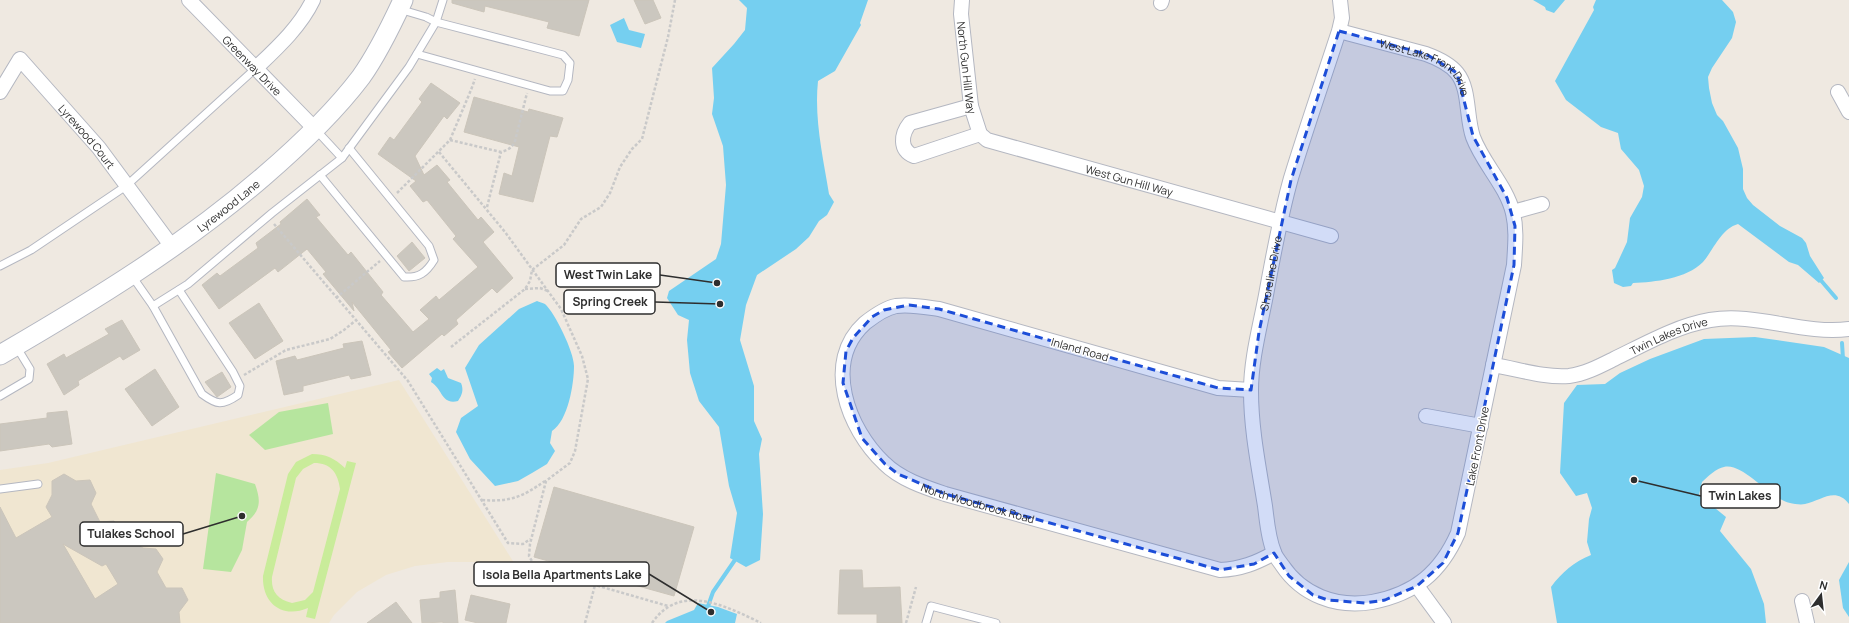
<svg xmlns="http://www.w3.org/2000/svg" width="1849" height="623" font-family="Manrope,sans-serif">
<rect width="100%" height="100%" fill="#efe9e1"/>
<path fill="#f0e6d1" d="M399,380L516,566L485,562H448L415,566L386,575L357,592L334,615L329,623H0V470L48,463Z"/>
<g fill="#b6e59e">
<path d="M328,403L333,434L265,450L249,435L279,412Z"/>
<path d="M216,473L255,484C261,501 261,510 247,522L242,550L231,572L203,569Z"/>
</g>
<path fill="#c9ec9a" fill-rule="evenodd" d="M312,454C326,454 334,458 345,468L347,461L356,463L315,619L306,617L308,608C282,619 262,603 263,576L288,474L296,462ZM314,463C331,463 338,473 340,489L313,592L305,600L292,603C277,599 271,591 272,577L296,478L303,469Z"/>
<g fill="#75cff0">
<path d="M739,0H868L860,23L861,25L835,71L818,81C814,119 823,157 829,194L834,202L827,215L819,221L809,237L796,249L757,275L746,305L740,340L754,386V421L762,439L759,454L763,514L760,560L746,567L730,558L737,513L729,486L719,427L699,401L690,373L687,340L689,320L678,315L667,298L669,291L716,259L721,244L726,185L723,146L712,114L714,98L712,68L734,44L745,30L747,8Z"/>
<path d="M1533,0H1565L1554,13L1546,10L1545,7Z"/>
<path d="M1596,0H1722L1733,12L1736,22L1732,38L1712,68L1708,77L1709,88L1712,103L1717,115L1723,121L1738,148L1743,169V189L1747,198L1753,205L1780,226L1802,238L1806,243L1810,256L1824,278L1819,283L1798,265L1789,262L1738,224C1721,229 1714,249 1703,262C1686,279 1655,282 1633,283L1631,286L1623,287L1614,283L1612,270L1615,268L1627,242L1630,218L1642,197L1644,186L1639,170L1621,149L1618,133L1601,127L1566,100L1555,81L1594,10L1593,7Z"/>
<path d="M624,18L629,30L645,34L641,48L617,42L610,25Z"/>
<path d="M537,301C539,302 543,303 545,304C555,313 574,352 574,366C574,384 568,421 552,431L550,443L555,451L547,464L532,473L518,481L495,486L470,459L456,432L461,418L478,406L465,368L479,345L519,309Z"/>
<path d="M1755,337L1824,347L1849,358V504C1835,486 1821,501 1805,504C1801,505 1794,504 1790,503C1770,499 1743,462 1724,467C1717,468 1707,477 1702,482L1699,495L1726,517L1720,531L1751,569L1764,604L1766,623H1557L1551,587C1562,572 1574,562 1591,555L1587,542L1589,519L1592,508L1587,493L1576,496L1560,473L1564,403L1577,385L1605,384L1620,373L1650,359L1704,339Z"/>
<path d="M437,368L441,371L444,369L448,378L461,383C464,390 462,395 458,401C441,405 443,389 431,382L432,378L429,374Z"/>
<path d="M1849,562V617L1843,608L1839,580Z"/>
<path d="M698,603L718,607L737,614L735,623H665L667,621L694,610Z"/>
</g>
<g fill="none" stroke-linecap="round" stroke-linejoin="round">
<g stroke="#75cff0" stroke-width="4">
<path d="M1818,277L1836,298"/>
<path d="M1842,343L1843,359"/>
<path d="M707,609L713,592L737,557"/>
</g>
</g>
<g fill="#cbc7bf" stroke="#cbc5ba" fill-rule="evenodd">
<path d="M452,0H589L579,36L547,28L549,22L485,6L484,12L452,3Z"/>
<path d="M634,0H653L661,18L645,24Z"/>
<path d="M431,83L460,103L447,119L444,116L415,156L424,175L437,165L450,180L447,182L478,220L481,217L494,232L483,242L513,278L497,293L492,288L456,320L458,324L444,336L442,334L402,368L388,352L391,350L352,302L354,311L323,274L326,272L307,249L278,272L275,268L219,309L202,285L217,273L220,276L258,248L256,243L281,224L280,222L307,199L320,215L316,217L348,255L351,252L383,292L381,295L413,332L429,319L420,310L436,296L439,300L478,267L453,239L456,236L427,200L423,202L410,186L416,181L378,154L390,137L394,140L422,102L419,99Z"/>
<path d="M474,97L528,112L529,109L563,118L557,137L550,136L533,202L499,194L504,173L512,176L519,147L464,132Z"/>
<path d="M412,242L425,258L409,271L397,256Z"/>
<path d="M259,303L283,341L255,359L229,323Z"/>
<path d="M122,320L140,350L123,360L120,356L78,381L79,385L64,395L47,364L64,354L66,358L109,334L105,329Z"/>
<path d="M362,341L371,375L351,379L349,375L303,386V391L284,395L276,361L295,356L297,360L344,348L343,344Z"/>
<path d="M155,369L179,407L152,426L125,389Z"/>
<path d="M222,372L231,387L217,397L205,382Z"/>
<path d="M67,411L72,444L52,447L49,444L0,451V424L47,418V413Z"/>
<path d="M64,474L76,481L90,480L96,493L91,504L100,522L114,521L127,543L131,541L143,548L156,549L163,559L157,572L166,588H182L188,600L179,612L180,623H0V507L16,538L52,517L46,507L52,495V481ZM63,544L102,566L106,564L118,584L95,599Z"/>
<path d="M554,487L694,527L674,596L534,557Z"/>
<path d="M840,570H862L863,588L900,587L902,623H877V614H838Z"/>
<path d="M455,590L458,623H443V622L422,623L420,600L440,598V592Z"/>
<path d="M471,595L510,604L506,623H478L465,620Z"/>
<path d="M396,602L412,623H367Z"/>
</g>
<g fill="none" stroke-linecap="round" stroke-linejoin="round">
<defs>
<g id="lane">
<path d="M399,9L426,17L436,22L563,55L570,63L568,80L563,91H550L417,54"/>
<path d="M316,130L342,158"/>
<path d="M320,175L404,277C419,278 426,273 434,260L429,246L349,148"/>
<path d="M0,266L31,250L126,186L256,68"/>
<path d="M132,276L153,306L188,284L272,213L342,158L409,67L436,22L443,0"/>
<path d="M153,306L202,394C217,405 222,406 238,395L240,386L233,372L179,290"/>
<path d="M0,396L29,379L30,369L16,346"/>
<path d="M0,489L38,484"/>
<path d="M926,623L931,606L996,623"/>
</g>
<g id="street">
<path id="s1" d="M189,0L316,130"/>
<path id="s2" d="M962,0L961,14L971,106L980,134L987,140L1331,236"/>
<path d="M1161,3L1162,0"/>
<path id="s3" d="M1339,31L1426,54C1437,58 1449,63 1457,73C1470,89 1466,117 1473,137C1483,164 1506,185 1513,213C1517,230 1515,247 1514,265L1458,533C1441,572 1415,594 1372,602C1336,608 1302,595 1282,565C1279,561 1275,556 1274,552C1268,538 1267,521 1265,506C1259,468 1251,430 1251,391C1251,359 1260,327 1266,295C1273,256 1280,217 1291,178C1306,129 1323,80 1339,31L1342,18L1340,0"/>
<path d="M256,68C277,48 300,27 313,0"/>
<path id="s4" d="M0,92L20,59L99,148L173,248"/>
<path d="M1838,92L1849,112"/>
<path d="M971,106L910,123C901,134 899,150 914,156L980,134"/>
<path d="M1513,212L1542,204"/>
<path id="s5" d="M1493,365C1518,369 1544,378 1569,376C1585,374 1600,366 1614,359C1645,344 1676,326 1710,320C1756,312 1802,335 1849,329"/>
<path id="s6" d="M1251,390L1218,388L939,309C925,307 910,304 896,306C885,308 874,316 865,323C822,362 848,429 884,463C900,479 924,487 945,494L1220,570C1241,569 1256,563 1274,553"/>
<path d="M1426,416L1481,426"/>
<path d="M1417,586L1444,623"/>
<path d="M1802,601L1807,623"/>
</g>
<g id="secondary">
<path id="s7" d="M0,355C93,301 183,246 264,176C300,145 333,114 361,77C378,53 391,26 403,0"/>
</g>
</defs>
<use href="#lane" stroke="#b4b7c1" stroke-width="9"/>
<use href="#street" stroke="#b4b7c1" stroke-width="16"/>
<use href="#secondary" stroke="#b4b7c1" stroke-width="21"/>
<g stroke="#c9c9c9" stroke-width="2.5" stroke-dasharray="3 2" stroke-linecap="butt">
<path d="M450,140L501,152C508,150 512,148 515,141L527,93"/>
<path d="M439,152L505,232L561,309L582,356L588,379L575,451L570,463L546,481L530,544L529,556L536,568L668,606"/>
<path d="M397,193L450,140L471,90L475,79"/>
<path d="M487,207L501,152"/>
<path d="M274,224L408,381L508,543L523,544L530,539"/>
<path d="M525,289L540,288L548,291"/>
<path d="M336,298L380,261"/>
<path d="M451,347L525,289L530,281L532,270L564,245L581,219L601,207L610,193L620,167L632,149L642,139L668,37L675,0"/>
<path d="M244,375L286,350L330,339L344,330L355,321"/>
<path d="M482,500C511,502 522,497 545,481"/>
<path d="M585,623L595,585"/>
<path d="M652,623C680,582 726,606 761,623"/>
<path d="M906,623L916,587"/>
</g>
<use href="#lane" stroke="#fff" stroke-width="7"/>
<use href="#street" stroke="#fff" stroke-width="14"/>
<use href="#secondary" stroke="#fff" stroke-width="19"/>
</g>
<path fill="#1d4ed8" fill-opacity="0.2" stroke="#1d4ed8" stroke-width="3" stroke-dasharray="8 5" stroke-linejoin="round" d="M1339,31L1426,54L1457,73L1473,136L1507,198L1515,226L1514,265L1458,533L1443,563L1417,586L1385,600L1365,603L1328,600L1313,595L1289,576L1274,553L1254,564L1220,570L945,494L898,474L885,464L862,438L843,383L846,351L853,338L872,317L884,310L909,305L939,309L1218,388L1251,390L1259,332L1291,180Z"/>
<g text-anchor="middle" dominant-baseline="central" stroke-width="3" stroke-linejoin="round" paint-order="stroke">
<g font-size="11" fill="#2e2e2e" stroke="#fff">
<text stroke="none"><textPath href="#s1" startOffset="91">Greenway Drive</textPath></text>
<text stroke="none"><textPath href="#s2" startOffset="68">North Gun Hill Way</textPath></text>
<text stroke="none"><textPath href="#s3" startOffset="97">West Lake Front Drive</textPath></text>
<text stroke="none"><textPath href="#s4" startOffset="141">Lyrewood Court</textPath></text>
<text stroke="none"><textPath href="#s2" startOffset="293">West Gun Hill Way</textPath></text>
<text stroke="none"><textPath href="#s7" startOffset="273">Lyrewood Lane</textPath></text>
<text stroke="none"><textPath href="#s3" startOffset="1122">Shoreline Drive</textPath></text>
<text stroke="none"><textPath href="#s5" startOffset="185">Twin Lakes Drive</textPath></text>
<text transform="translate(1080 349) rotate(16)">Inland Road</text>
<text transform="translate(1477 446) rotate(-79)">Lake Front Drive</text>
<text stroke="none"><textPath href="#s6" startOffset="663">North Woodbrook Road</textPath></text>
</g>
</g>
<path fill="none" stroke="#2e2e2e" stroke-width="1.5" d="M717 283L660 275M720 304L655 302M1634 480L1701 496M242 516L183 534M711 612L649 574"/>
<g fill="#2e2e2e" stroke="#fff" stroke-width="1.5">
<circle cx="717" cy="283" r="4"/>
<circle cx="720" cy="304" r="4"/>
<circle cx="1634" cy="480" r="4"/>
<circle cx="242" cy="516" r="4"/>
<circle cx="711" cy="612" r="4"/>
</g>
<g fill="#fff" stroke="#2e2e2e" stroke-width="1.5">
<rect x="556" y="263" width="104" height="24" rx="4"/>
<rect x="564" y="290" width="91" height="24" rx="4"/>
<rect x="1701" y="484" width="79" height="24" rx="4"/>
<rect x="80" y="522" width="103" height="24" rx="4"/>
<rect x="474" y="562" width="175" height="24" rx="4"/>
</g>
<g font-size="12" text-anchor="middle" font-weight="bold" fill="#2e2e2e">
<text x="608" y="279">West Twin Lake</text>
<text x="610" y="306">Spring Creek</text>
<text x="1740" y="500">Twin Lakes</text>
<text x="131" y="538">Tulakes School</text>
<text x="562" y="579">Isola Bella Apartments Lake</text>
</g>
<g transform="translate(1821 595) rotate(15)" stroke="#ffffff" stroke-width="3" paint-order="stroke">
<path d="M0-3L7 15L0 10L-7 15Z" fill="#2e2e2e"/>
<text y="-6" font-size="11" font-weight="bold" text-anchor="middle" fill="#2e2e2e">N</text>
</g>
</svg>
